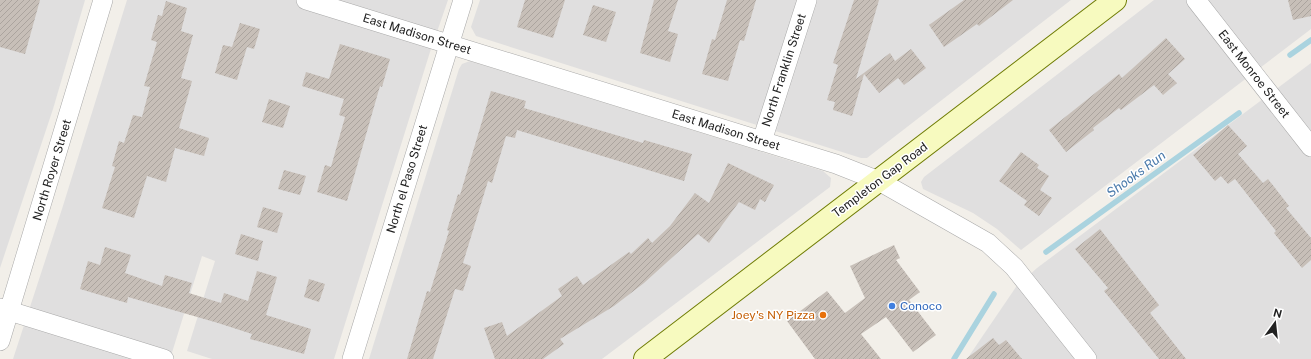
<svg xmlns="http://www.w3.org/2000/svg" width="1311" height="359" font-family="'Public Sans',sans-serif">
<defs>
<pattern id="building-hatch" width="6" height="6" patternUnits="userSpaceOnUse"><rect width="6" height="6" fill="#c7bfb8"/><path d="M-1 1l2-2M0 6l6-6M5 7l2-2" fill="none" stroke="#aba49e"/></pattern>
</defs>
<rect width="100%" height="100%" fill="#f2efe9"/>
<g fill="#e0dfdf">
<path d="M0,0H85L53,109L0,268Z"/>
<path d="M127,0H448L430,52L334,359H212L187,351L215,261L202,256L170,359H13L62,209Z"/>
<path d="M480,0H1071L867,158H861L476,36L471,27Z"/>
<path d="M1154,0H1311V29L1021,250L997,229L973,213L923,189L921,182L924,177Z"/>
<path d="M470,61L823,171L831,178L830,187L602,359H369L459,69L462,64Z"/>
<path d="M1311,63V359H967L1016,287L1037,268Z"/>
</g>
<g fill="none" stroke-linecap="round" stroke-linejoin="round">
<g stroke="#aad3df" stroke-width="5.5">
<path d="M1290,55L1311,40"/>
<path d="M1046,252L1239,113"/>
<path d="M954,359L994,294"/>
</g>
</g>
<g fill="url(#building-hatch)">
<path d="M0,0H40L25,54L0,47Z"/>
<path d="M525,0H565L553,38L517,27Z"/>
<path d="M654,0H678L668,31L678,34L670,62L640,53Z"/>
<path d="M727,0H756L744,41L740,40L728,81L702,74L712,39L715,40Z"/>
<path d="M854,0H879L856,79L890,53L895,61L911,49L926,68L904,85L898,78L879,93L864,74L852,116L833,110L835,102L827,100L838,65L833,63Z"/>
<path d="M964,0H1013L979,26L977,24L944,47L929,25Z"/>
<path d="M1288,0H1311V16L1293,20Z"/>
<path d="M166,1L187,8L181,31L193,35L181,78L192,81L179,128L209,138L204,156L175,148L166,182L147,176L134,218L102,208L115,167L112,166L119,141L124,143L133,115L142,117L150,87L144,86L157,42L151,40L158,15L162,16Z"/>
<path d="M593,5L616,12L606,42L583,35Z"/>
<path d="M240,23L260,29L254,49L247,47L237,80L215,73L223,45L232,47Z"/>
<path d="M1166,38L1185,59L1168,74L1177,83L1163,95L1154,85L1121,110L1119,108L1093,128L1094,130L1066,152L1049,130L1119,74L1122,78Z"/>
<path d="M340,44L390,59L382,87L380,86L347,201L317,192L325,165L331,167L345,117L339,115L344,99L302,86L306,72L329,79Z"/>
<path d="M491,91L526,101L524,108L643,143L644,140L692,154L684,181L517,130L515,138L506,136L492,183L488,181L463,263L471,266L463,291L455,289L433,359H407L427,291L430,292L449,231L447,230L458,194L460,195Z"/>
<path d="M269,99L290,106L283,128L262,122Z"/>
<path d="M1228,125L1247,146L1238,154L1263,183L1268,179L1289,206L1286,208L1311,238V260L1302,268L1274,233L1276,231L1235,179L1228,184L1221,176L1215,181L1193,155Z"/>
<path d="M1021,152L1039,165L1037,168L1049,176L1040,190L1052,198L1039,216L1024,205L1027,201L999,181Z"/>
<path d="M728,163L774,185L765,202L760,199L755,210L739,202L709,243L698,234L644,283L614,306L560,339L564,344L543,359H495L484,328L502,322L507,336L562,296L558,289L577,276L583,285L629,252L631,254L648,238L652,243L670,226L695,193L709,203Z"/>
<path d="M284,170L306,176L300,195L278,189Z"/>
<path d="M263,207L283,213L277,233L257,227Z"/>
<path d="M1100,229L1159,305L1150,313L1186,359H1159L1104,291L1108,288L1075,249Z"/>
<path d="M241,234L263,241L258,261L235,254Z"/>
<path d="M894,245L900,258L896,260L920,292L909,300L936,335L913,352L886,317L861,334L881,359H815L787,321L827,291L845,313L865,298L850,266Z"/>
<path d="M105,247L131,255L125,273L162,286L165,275L192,283L189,293L221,303L224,293L248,301L257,271L277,277L266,315L311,329L304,354L250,339L252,334L218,323L128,297L127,303L80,289L88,261L100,265Z"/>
<path d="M309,279L325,284L319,302L304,297Z"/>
<path d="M993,338L999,345L1006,340L1022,359H966Z"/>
</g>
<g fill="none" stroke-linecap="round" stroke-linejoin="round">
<defs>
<g id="street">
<path d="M306,0L836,164L879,181L988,243L1014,267L1087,359"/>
<path d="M1196,0L1311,147"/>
<path d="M762,141L807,0"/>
<path d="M0,308L164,359"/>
<path d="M0,341L103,0"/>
<path d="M352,359L463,0"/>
</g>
<path id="secondary" d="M645,359L1115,0"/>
</defs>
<use href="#street" stroke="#a9a9a9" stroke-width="20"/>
<use href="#secondary" stroke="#707d05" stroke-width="24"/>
<use href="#street" stroke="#fff" stroke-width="19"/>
<use href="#secondary" stroke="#f7fabf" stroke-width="22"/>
</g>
<circle fill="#3f7fe0" stroke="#fff" stroke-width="1.5" cx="892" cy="306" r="4"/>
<circle fill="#e8710a" stroke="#fff" stroke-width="1.5" cx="823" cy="315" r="4"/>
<g text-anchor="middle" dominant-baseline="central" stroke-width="3" stroke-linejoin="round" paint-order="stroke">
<g font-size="12" fill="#222" stroke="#fff">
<text transform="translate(417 34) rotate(17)">East Madison Street</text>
<text transform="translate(784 70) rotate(-72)">North Franklin Street</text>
<text transform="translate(1254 74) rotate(52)">East Monroe Street</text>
<text transform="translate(726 130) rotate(17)">East Madison Street</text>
<text transform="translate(52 170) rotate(-73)">North Royer Street</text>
<text transform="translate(407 179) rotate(-73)">North el Paso Street</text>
<text transform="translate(880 180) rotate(-37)">Templeton Gap Road</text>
</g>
<g font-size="12" fill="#366cbe" stroke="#fff" text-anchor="start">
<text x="900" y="306">Conoco</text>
</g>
<g font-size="12" fill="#c56008" stroke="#fff" text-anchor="end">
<text x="815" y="315">Joey's NY Pizza</text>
</g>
<g font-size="13" font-style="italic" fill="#4a7aab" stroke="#fff">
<text transform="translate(1136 174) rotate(-36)">Shooks Run</text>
</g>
</g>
<g transform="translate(1275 323) rotate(15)" stroke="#ffffff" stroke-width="3" paint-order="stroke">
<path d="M0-3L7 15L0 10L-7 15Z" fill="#222222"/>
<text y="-6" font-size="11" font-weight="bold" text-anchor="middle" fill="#222222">N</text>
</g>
</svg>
